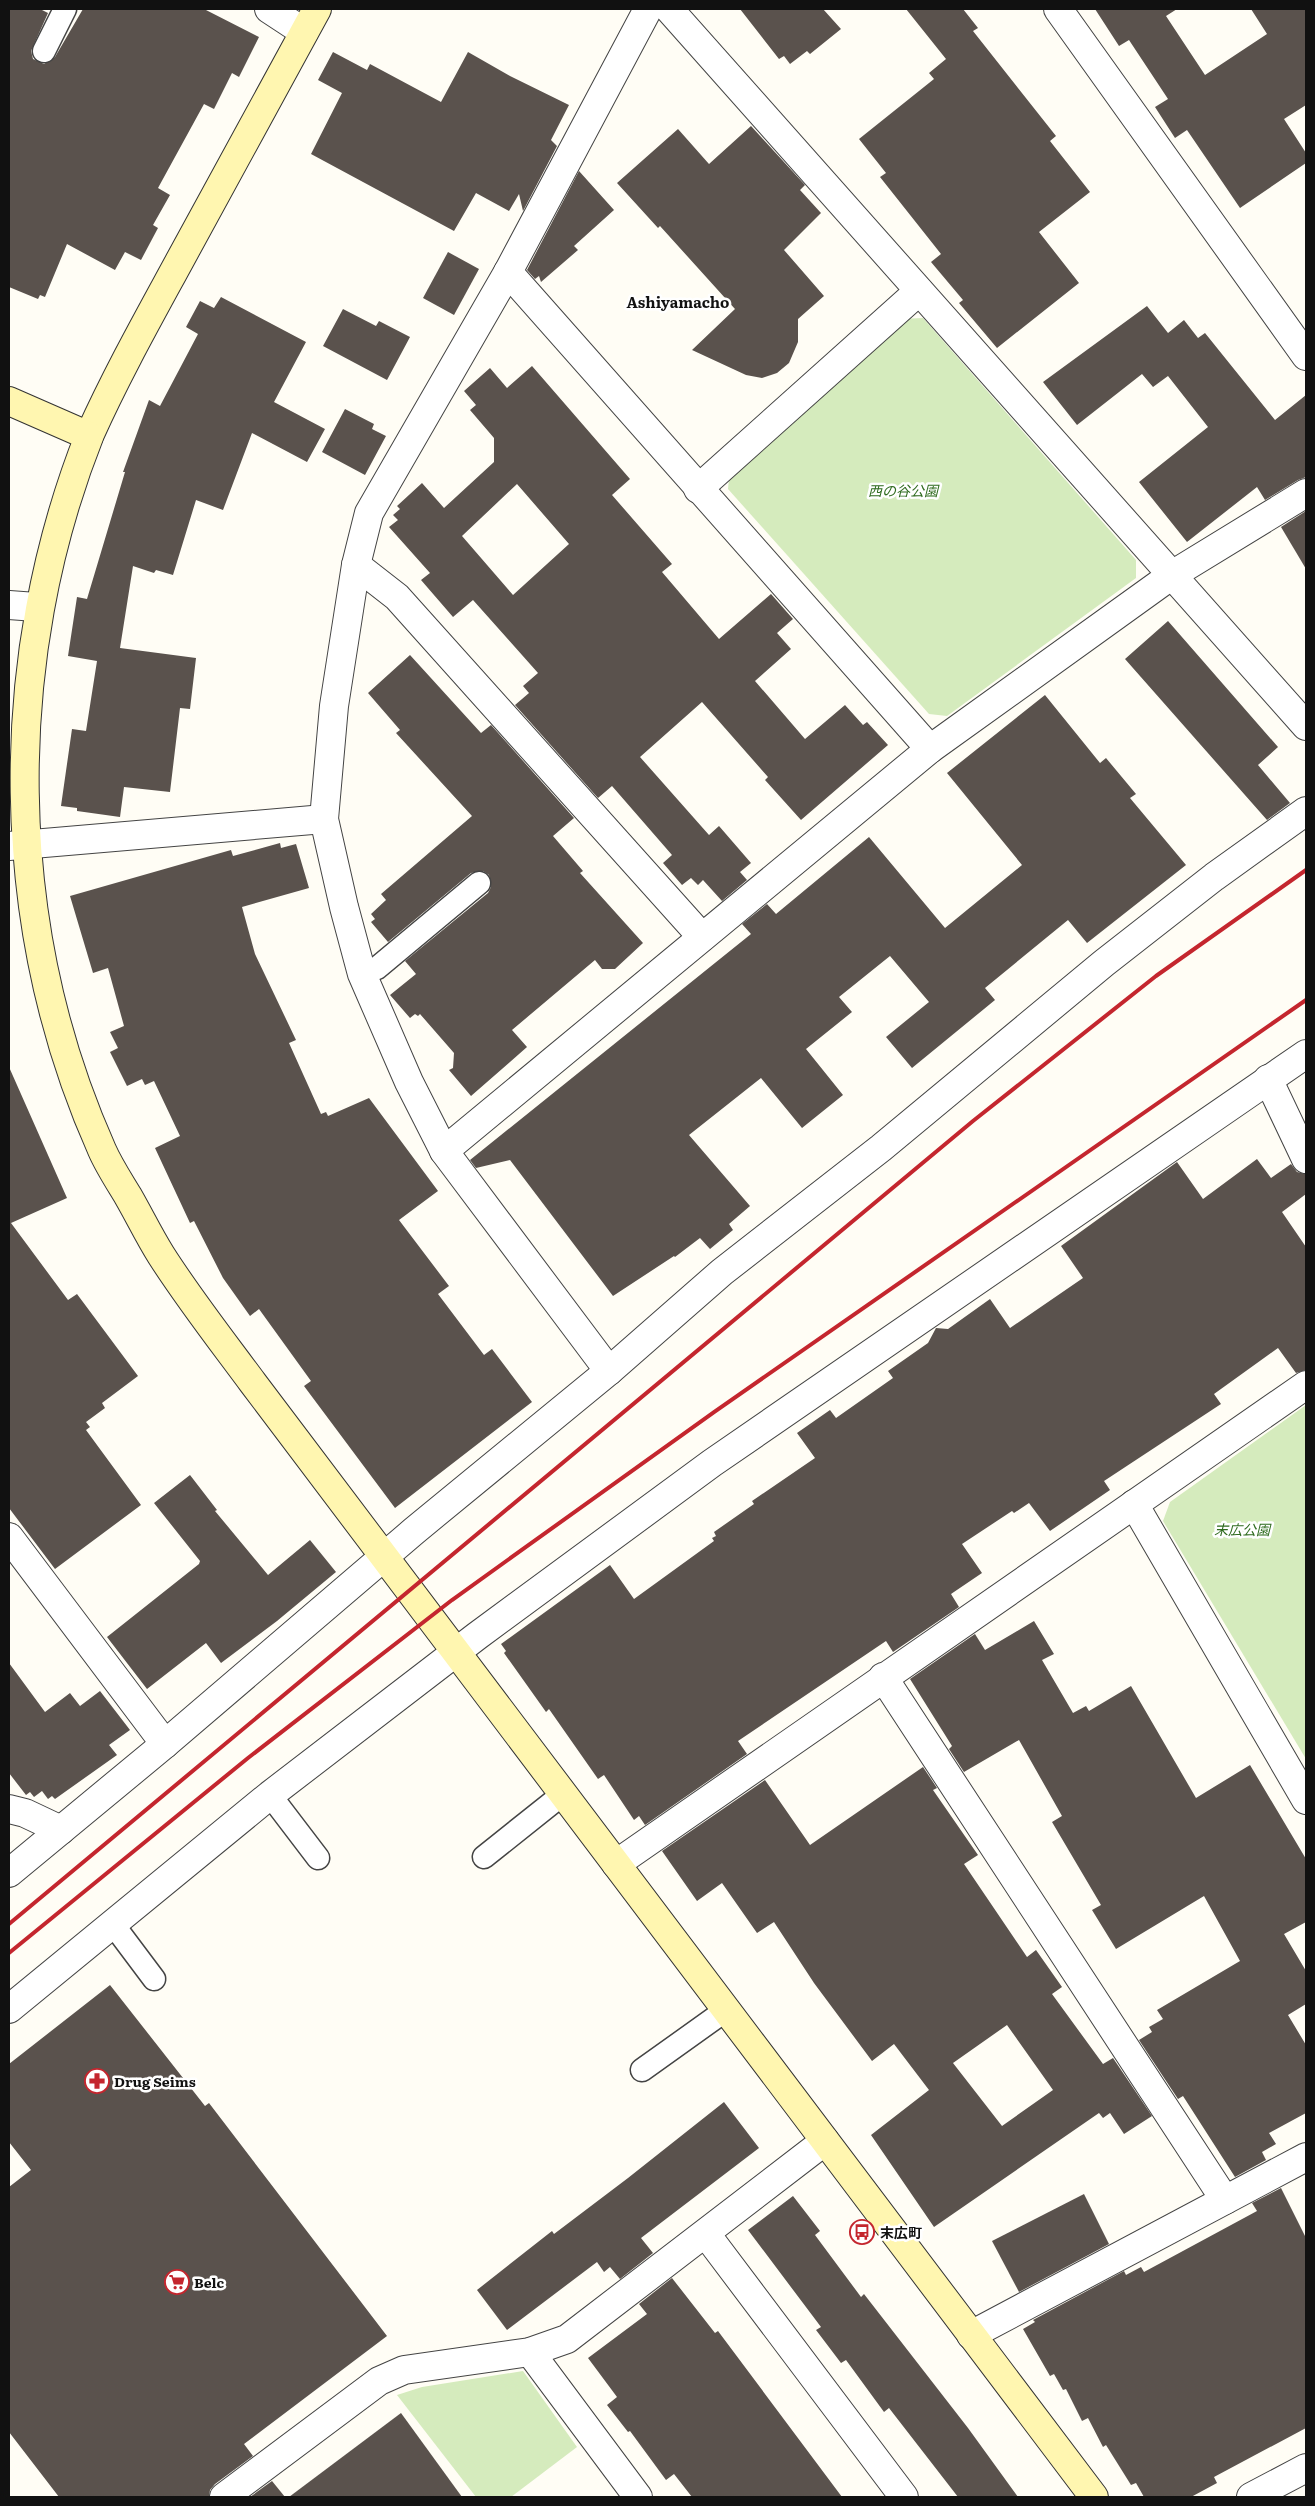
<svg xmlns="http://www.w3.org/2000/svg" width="1315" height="2506" font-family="Literata,'Noto Sans JP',serif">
<rect width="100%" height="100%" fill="#fffdf5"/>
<g fill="#d5ebbd">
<path d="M923,318L1136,560V578L947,716L929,714L728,489L730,468L899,319Z"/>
<path d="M1306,1405V1759L1163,1521L1170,1502Z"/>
<path d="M523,2371L577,2447L511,2497H476L397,2395L422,2387Z"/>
</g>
<g fill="#5a524d" fill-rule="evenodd">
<path d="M9,9H40L48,13L31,51L33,59L44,64L55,57L83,9H204L259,37L239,77L232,73L214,109L204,104L158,188L170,195L153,225L158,228L141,260L125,252L115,270L67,244L45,297L40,295L38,299L9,287Z"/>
<path d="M740,9H823L841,29L810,54L807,51L790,64L784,56L779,59Z"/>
<path d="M906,9H963L978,28L973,31L1056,136L1050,141L1090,192L1039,232L1079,283L997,348L959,303L963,300L931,262L941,254L880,177L886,173L859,139L934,79L929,73L946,59Z"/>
<path d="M1095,9H1177L1166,16L1205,75L1267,34L1251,9H1306V105L1284,119L1306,153V163L1240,208L1187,130L1175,138L1155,107L1168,99L1129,40L1119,46Z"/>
<path d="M333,52L367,70L370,64L441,102L468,52L510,76L569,105L551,140L557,146L523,211L519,194L509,211L476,193L454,231L311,154L342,93L318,80Z"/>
<path d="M751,126L805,185L800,190L821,213L784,250L824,296L798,319V342L789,363L777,373L762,378L746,375L692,350L735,309L660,226L658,228L617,183L678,129L709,164Z"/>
<path d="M579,171L614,210L574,246L578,250L541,282L539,276L535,279L527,270Z"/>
<path d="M448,252L479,269L454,315L423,298Z"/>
<path d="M221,297L306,342L274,402L325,429L307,462L252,433L223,510L196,500L173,575L156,570L154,573L133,566L120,648L196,658L190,709L180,708L170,792L124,787L120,817L77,811V808L61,806L72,729L86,731L97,661L68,656L77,597L87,599L125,472H123L149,400L160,406L198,334L186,327L200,301L214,308Z"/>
<path d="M1147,306L1168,333L1184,320L1198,338L1205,333L1275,420L1306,395V477L1298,480L1265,500L1257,487L1187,542L1139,482L1208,427L1168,376L1153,387L1142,374L1077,425L1043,382Z"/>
<path d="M343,309L376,326L379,321L410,337L387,380L323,346Z"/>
<path d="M532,366L630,479L612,495L672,564L662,572L719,639L771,594L793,619L777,633L791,649L755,681L805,739L845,705L863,725L867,722L888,745L801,820L765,780L768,777L702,702L640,757L709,835L719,826L751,863L740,872L747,880L722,901L703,880L698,885L691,878L682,885L663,863L672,855L612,786L598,798L515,705L529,693L523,686L538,673L473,600L453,617L421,580L430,573L389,527L398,520L393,515L400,509L397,506L422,483L444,508L494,462V438L470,410L476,405L464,391L490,368L507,388ZM517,484L569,544L513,595L462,536Z"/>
<path d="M345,409L374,424L372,429L386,436L365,475L322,452Z"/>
<path d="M1306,511V569L1281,527Z"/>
<path d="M1168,621L1278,747L1258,765L1290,803L1267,820L1125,659Z"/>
<path d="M410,655L481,733L491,725L574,818L553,836L583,871L580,873L643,943L615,969H602L595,960L512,1030L527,1047L471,1096L449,1070L453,1068L454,1053L420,1014L418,1016L415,1014L410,1018L390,995L416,974L405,961L488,893L491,887L489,875L483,871L471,873L388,942L371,922L375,919L371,914L386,900L381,894L472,816L396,733L400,730L368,693Z"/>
<path d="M1045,695L1100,763L1106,758L1136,794L1130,798L1186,865L1087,943L1068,920L985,988L995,1000L912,1068L886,1037L929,1002L890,956L839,997L852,1012L806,1049L843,1095L802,1128L761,1078L689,1135L750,1206L729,1224L733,1230L710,1249L700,1238L675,1257L674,1256L613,1296L510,1160L476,1168L470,1160L751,934L742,924L767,904L776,914L869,837L945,928L1022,865L947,773Z"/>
<path d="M280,843L281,848L296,844L309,888L242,907L255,954L296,1040L289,1043L321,1114L326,1112L328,1116L369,1098L438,1191L399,1220L449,1286L438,1294L484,1355L492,1349L532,1402L395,1508L304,1386L311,1381L259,1309L250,1316L223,1278L194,1221L190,1223L155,1148L180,1136L154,1081L145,1085L142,1079L127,1086L110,1052L118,1048L110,1032L124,1026L108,968L93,973L70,896L231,850L233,856Z"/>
<path d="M9,1067L67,1198L11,1223L68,1300L77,1294L138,1376L102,1403L105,1408L86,1422L90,1427L86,1430L141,1505L55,1569L9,1508Z"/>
<path d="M1257,1159L1271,1178L1291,1164L1297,1172L1306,1174V1194L1282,1212L1306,1247V1370L1296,1373L1278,1348L1214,1394L1221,1404L1104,1481L1110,1490L1050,1531L1029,1503L1014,1513L1012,1511L962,1544L982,1573L951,1594L959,1607L893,1652L886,1641L738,1741L747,1754L645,1825L639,1816L634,1820L604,1775L598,1779L549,1709L546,1712L504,1653L506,1651L501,1644L610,1565L634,1599L714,1541L712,1538L716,1536L714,1532L754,1504L752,1501L815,1458L797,1433L830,1410L836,1418L893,1378L888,1371L928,1343L936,1328L948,1329L990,1299L1010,1328L1083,1278L1061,1246L1177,1162L1203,1199Z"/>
<path d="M190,1475L217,1510L215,1511L268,1575L310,1540L336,1572L277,1621L221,1663L206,1643L147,1689L107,1637L199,1564L200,1561L154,1503Z"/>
<path d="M1034,1621L1054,1654L1042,1660L1073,1713L1086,1706L1089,1711L1131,1686L1196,1798L1250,1765L1306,1859V1922L1284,1934L1306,1971V2004L1288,2015L1306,2045V2113L1269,2133L1276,2144L1262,2152L1266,2160L1235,2177L1183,2096L1178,2099L1139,2040L1152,2032L1149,2027L1163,2019L1157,2010L1240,1961L1204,1896L1116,1949L1092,1910L1101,1905L1052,1822L1062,1816L1019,1740L964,1772L949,1749L952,1746L910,1679L975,1634L985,1650Z"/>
<path d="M9,1663L45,1712L70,1693L80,1706L100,1691L130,1730L109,1745L117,1755L55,1799L52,1796L48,1799L42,1791L34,1797L30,1792L26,1795L9,1773Z"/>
<path d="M923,1767L937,1788L933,1790L978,1855L964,1864L1027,1957L1036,1950L1062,1987L1052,1994L1103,2064L1113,2058L1152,2116L1124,2134L1110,2113L1103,2118L1099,2113L934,2227L871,2135L929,2090L894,2044L872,2061L814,1983L774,1922L757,1933L722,1883L697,1901L662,1851L765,1780L810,1845ZM1007,2025L1053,2090L1002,2126L953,2063Z"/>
<path d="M110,1985L205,2106L209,2103L387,2336L244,2444L253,2456L215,2484L210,2490L209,2497H59L9,2432V2187L31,2170L9,2142V2064Z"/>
<path d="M724,2102L759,2148L641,2238L653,2253L620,2279L610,2267L604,2272L597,2262L507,2330L477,2290L552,2231L554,2234L628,2178Z"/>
<path d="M1281,2188L1306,2238V2428L1214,2477L1217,2483L1191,2497H1144L1136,2483L1131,2485L1106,2445L1103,2447L1088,2418L1082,2421L1066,2389L1063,2390L1054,2374L1050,2376L1023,2329L1035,2322L1033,2320L1124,2271L1126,2275L1141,2267L1144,2272L1257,2211L1252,2203Z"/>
<path d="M1084,2194L1109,2244L1019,2292L992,2241Z"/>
<path d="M793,2196L820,2231L815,2235L861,2297L864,2294L968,2428L1018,2497H958L889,2408L884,2412L846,2360L841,2363L816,2330L821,2327L748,2230Z"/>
<path d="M672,2278L715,2333L718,2331L842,2497H692L674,2474L666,2480L630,2431L628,2432L607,2405L617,2397L588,2358L647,2314L639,2304Z"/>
<path d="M401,2413L462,2497H289Z"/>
<path d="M272,2481L285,2497H250Z"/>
</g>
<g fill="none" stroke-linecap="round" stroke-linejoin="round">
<defs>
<g id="lane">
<path d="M44,51L65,9"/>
<path d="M362,974L377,968L479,883"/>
<path d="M270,1795L318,1858"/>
<path d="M484,1857L563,1794"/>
<path d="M112,1923L154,1979"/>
<path d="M642,2070L726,2010"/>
</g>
<g id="street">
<path d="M269,9L304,32"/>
<path d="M669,9L1306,726"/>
<path d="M1058,9L1306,356"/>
<path d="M508,272L930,749"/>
<path d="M698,489L919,291"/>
<path d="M356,565L397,597L702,937"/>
<path d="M9,605L36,607"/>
<path d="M9,846L324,819"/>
<path d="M1268,1079L1306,1159"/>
<path d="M444,1151L930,749L1172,575L1306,493"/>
<path d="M609,1371L444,1151L409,1082L362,974L344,907L324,819L334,706L356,565L369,513L508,272L648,9"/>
<path d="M1134,1504L1306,1800"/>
<path d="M9,1537L165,1744"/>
<path d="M883,1677L1225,2200"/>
<path d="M9,1809L25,1813L61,1830"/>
<path d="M616,1864L1306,1385"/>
<path d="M9,1873L165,1744L414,1531L609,1371L722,1272L881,1148L1104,963L1214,877L1306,811"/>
<path d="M9,2009L270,1795L477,1636L712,1463L1306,1054"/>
<path d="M706,2234L904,2497"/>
<path d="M971,2335L1306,2157"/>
<path d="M530,2352L638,2497"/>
<path d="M224,2497L379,2381L404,2370L530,2352L567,2339L825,2141"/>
<path d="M1251,2497L1306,2468"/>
</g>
<g id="secondary">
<path d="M317,9C271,93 226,176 180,260C149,317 117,374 90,434C0,660 2,926 102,1150C109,1166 119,1181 128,1196C139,1215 149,1236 161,1255C189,1299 222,1341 253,1383L1094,2497"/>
<path d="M9,401L89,436"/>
</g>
</defs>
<use href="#lane" stroke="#444" stroke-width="25"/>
<use href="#street" stroke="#444" stroke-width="30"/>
<use href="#secondary" stroke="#333" stroke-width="30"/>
<use href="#lane" stroke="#fff" stroke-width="22"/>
<use href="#street" stroke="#fff" stroke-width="28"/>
<use href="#secondary" stroke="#fff6b0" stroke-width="28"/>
<g stroke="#c4262e" stroke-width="4">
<path d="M9,1924L973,1121L1156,976L1306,870"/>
<path d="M9,1953L248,1758L452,1600L714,1412L1306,1000"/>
</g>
</g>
<defs>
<symbol id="pharmacy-ring" viewBox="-11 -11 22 22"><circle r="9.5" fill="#fff" stroke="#c4262e" stroke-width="1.5"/><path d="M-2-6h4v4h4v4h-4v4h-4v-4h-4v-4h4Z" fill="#c4262e"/></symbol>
<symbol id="bus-ring" viewBox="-11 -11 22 22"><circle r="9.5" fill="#fff" stroke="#c4262e" stroke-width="1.5"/><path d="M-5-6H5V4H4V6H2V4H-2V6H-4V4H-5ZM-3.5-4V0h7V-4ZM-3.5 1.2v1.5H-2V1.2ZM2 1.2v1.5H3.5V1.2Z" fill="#c4262e"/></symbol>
<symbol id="supermarket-ring" viewBox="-11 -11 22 22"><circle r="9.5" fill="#fff" stroke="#c4262e" stroke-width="1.5"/><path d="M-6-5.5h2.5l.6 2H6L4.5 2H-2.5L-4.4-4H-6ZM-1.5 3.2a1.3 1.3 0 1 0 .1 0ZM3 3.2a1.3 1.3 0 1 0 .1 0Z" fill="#c4262e"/></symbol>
</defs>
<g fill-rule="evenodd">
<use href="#pharmacy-ring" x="83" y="2067" width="28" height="28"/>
<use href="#bus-ring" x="848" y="2218" width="28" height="28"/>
<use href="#supermarket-ring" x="163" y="2268" width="28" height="28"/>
</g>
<g text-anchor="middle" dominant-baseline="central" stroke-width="5" stroke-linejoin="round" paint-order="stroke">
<g font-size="14" font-style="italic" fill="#2f6b1f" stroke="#fff">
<text x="903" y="490">西の谷公園</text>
<text x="1242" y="1529">末広公園</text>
</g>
<g font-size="14" font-weight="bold" fill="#111" stroke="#fff" text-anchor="start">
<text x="114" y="2081">Drug Seims</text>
<text x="880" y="2232">末広町</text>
<text x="194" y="2282">Belc</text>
</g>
<g font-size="15" font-weight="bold" fill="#111" stroke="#fff">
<text x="678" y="301">Ashiyamacho</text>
</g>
</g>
<rect width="1315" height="2506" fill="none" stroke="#111111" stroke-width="20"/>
</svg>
